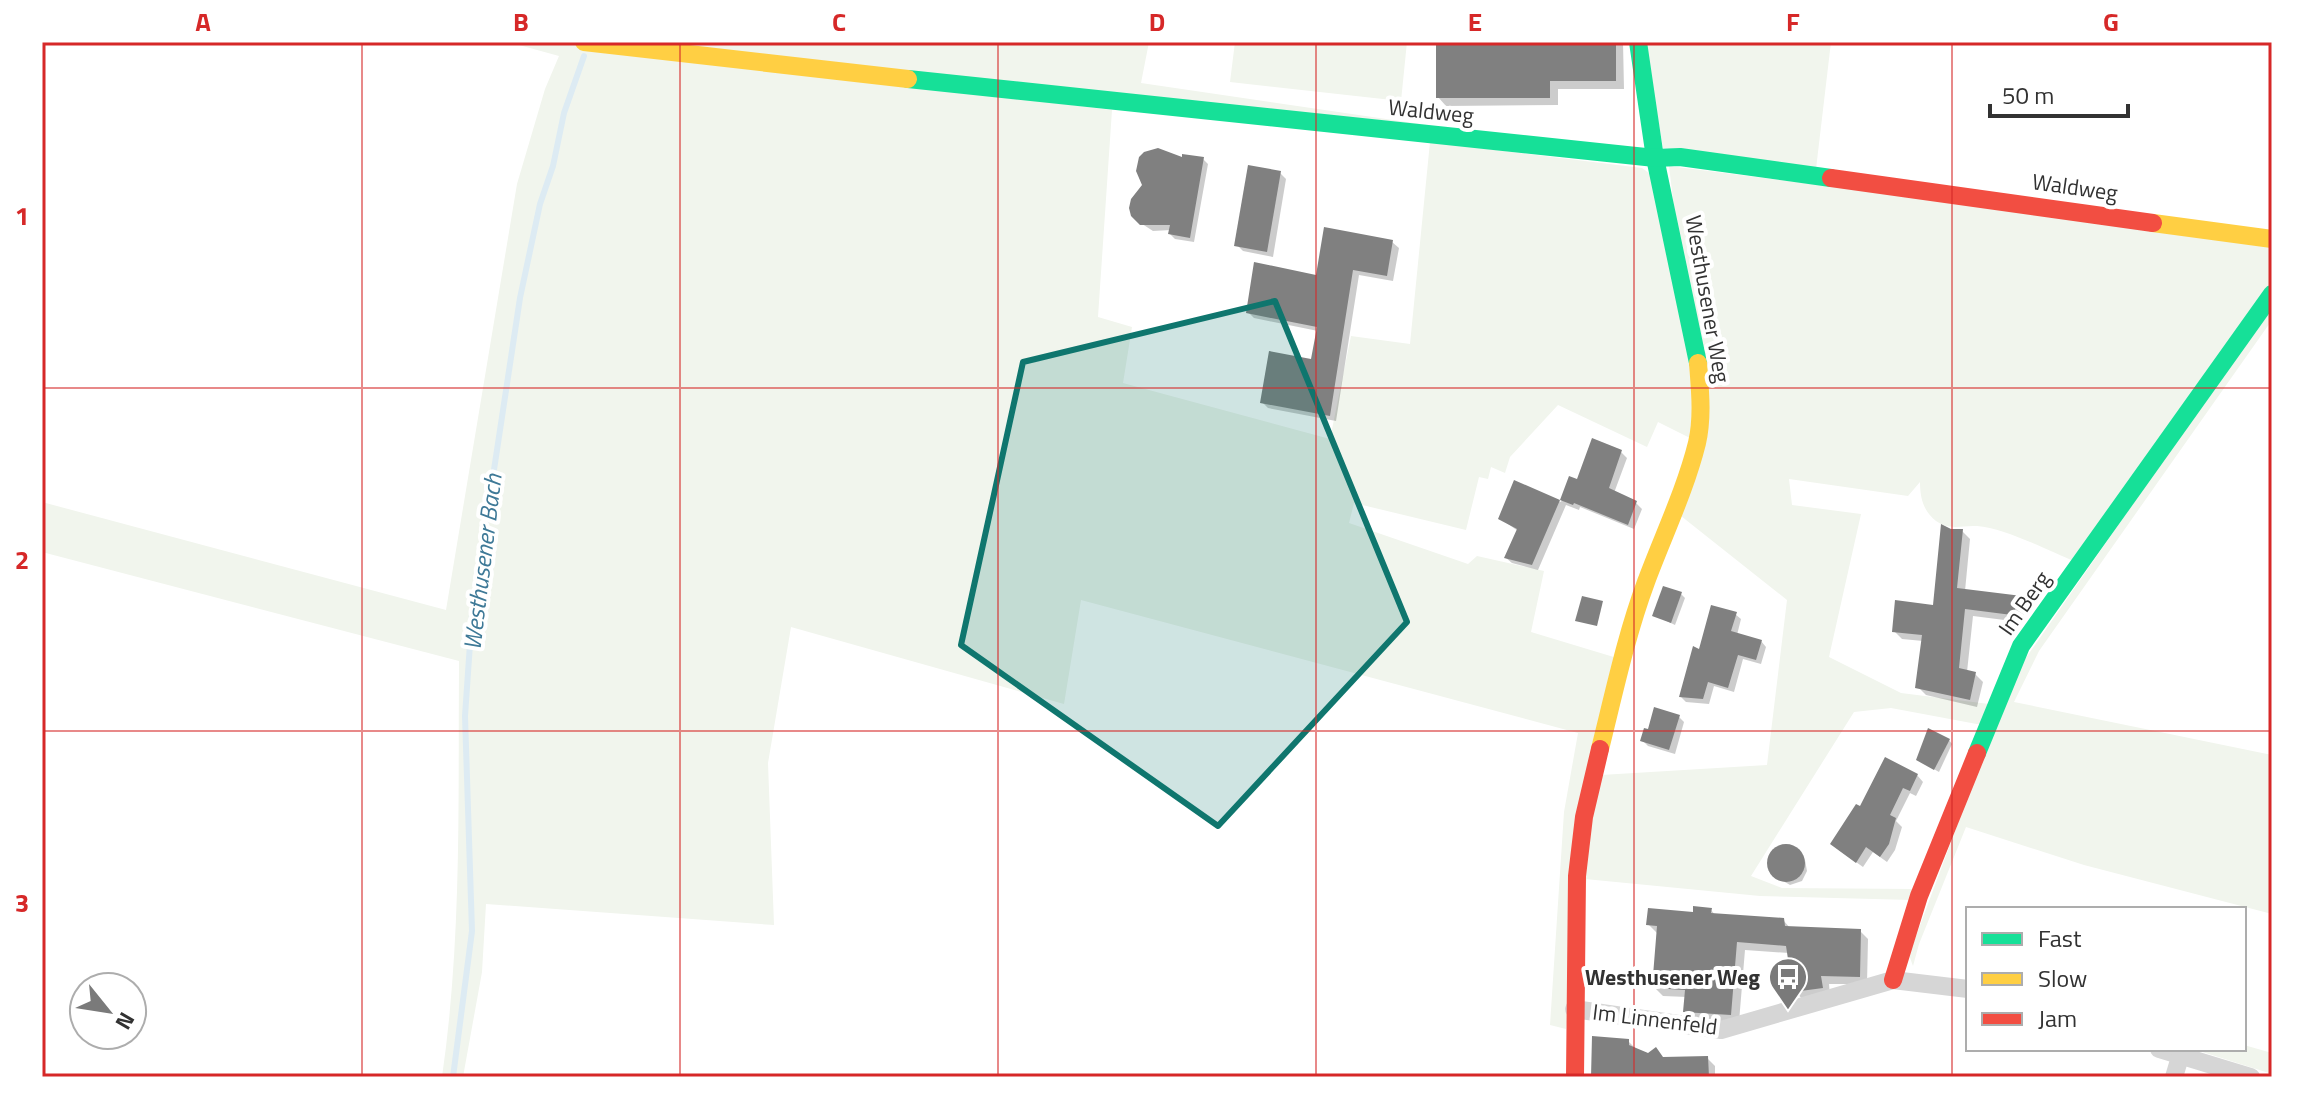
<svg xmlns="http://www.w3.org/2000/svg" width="2314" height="1119" font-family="'Titillium Web',sans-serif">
<rect width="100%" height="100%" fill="#fff"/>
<g fill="#f1f5ed">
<path d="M508,42H555L1112,110L1098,317L1132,327L1123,383L1330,439L1351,336L1410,344L1430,142L1642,168L1653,176L1692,362V439L1658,422L1647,447L1558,405L1510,457L1505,473L1491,467L1488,479L1479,477L1466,530L1354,503L1349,523L1468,564L1477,556L1544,571L1531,632L1617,658L1566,1029L1550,1025L1564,812L1578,733L1081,600L1064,704L791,627L768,763L774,925L486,904L482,972L463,1077H442C462,939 458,800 459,661L42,552V502L446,610L517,184L545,89L559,56Z"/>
<path d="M609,42H1149L1141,83L1427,125Z"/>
<path d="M1235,42H1407L1401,101L1230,82Z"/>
<path d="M1645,42H1831L1816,169L1663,148Z"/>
<path d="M1669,166L2272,242V288L2076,562C2049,551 2005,528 1977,526C1962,525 1950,531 1936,521C1923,511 1920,497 1920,482L1908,496L1789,479L1792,505L1861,514L1829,657L1901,693L1989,704L1982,725L1891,708L1854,712L1751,876L1782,888L1916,889L1912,900L1760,896L1585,879L1601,775L1767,765L1787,600L1681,516L1702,443Z"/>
<path d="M2272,304V320L2039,651L2014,702L2272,755V914L2084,865L1966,827L1919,944L1913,966L1909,955L2012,678Z"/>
<path d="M2244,1045L2272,1053V1074L2193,1049H2244Z"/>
</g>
<g fill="#0003">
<path d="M1438,42H1623L1624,89H1558V105L1446,106L1438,97Z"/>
<path d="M1203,159L1208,164L1194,242L1175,239L1170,234L1171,230L1153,231L1136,220L1183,160Z"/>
<path d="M1280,173L1286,179L1273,257L1243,251L1237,245Z"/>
<path d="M1392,242L1399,248L1393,281L1359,275L1336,421L1268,408L1262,402L1312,361L1318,331L1254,318L1248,312Z"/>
<path d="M1621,452L1627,458L1614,493L1636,503L1642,509L1634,529L1580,507L1579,510L1566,505L1538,570L1512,563L1506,558L1518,531L1501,519L1515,483L1561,502L1570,478L1578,482Z"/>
<path d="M1950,531H1962L1970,539L1965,591L2021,597L2029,605L2020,622L1973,616L1967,672L1975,674L1983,682L1977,707L1926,695L1918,687L1923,641L1902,639L1894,631L1935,607Z"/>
<path d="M1681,594L1685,598L1675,625L1654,615Z"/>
<path d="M1735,614L1741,619L1737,635L1761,641L1766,647L1761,664L1743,659L1734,692L1714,686L1709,704L1686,702L1681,697L1700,652Z"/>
<path d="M1679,717L1684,722L1675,754L1648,746L1643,741L1650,731Z"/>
<path d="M1949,740L1952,744L1939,772L1918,760Z"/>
<path d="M1917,775L1923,782L1916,796L1910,793L1896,821L1902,827L1895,850L1887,862L1873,852L1863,867L1839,850L1860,809Z"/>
<path d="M1789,847L1805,860L1807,871L1802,881L1790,885L1773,875L1769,862L1775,850Z"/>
<path d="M1711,910L1716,916L1783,920L1791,929L1860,931L1868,939L1867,984H1829L1830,996L1803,1000L1795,991L1789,953L1745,950L1739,1022L1694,1020L1685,1012L1687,997L1663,996L1654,987L1657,933L1648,924Z"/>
<path d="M1628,1041L1636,1049L1664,1059L1707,1058L1715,1066V1077H1593Z"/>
</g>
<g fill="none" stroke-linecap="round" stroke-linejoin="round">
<path stroke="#ddebf3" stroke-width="6" d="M453,1077L472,931L465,716L472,615L520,298L540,204L553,166L564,113L584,56"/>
</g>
<g fill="#808080">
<path d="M1436,42H1616V81H1550V98H1436Z"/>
<path d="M1158,148L1182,157V154L1204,157L1190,238L1168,234L1170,225H1140L1131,216L1129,208L1131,199L1142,185L1136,171L1139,157L1144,152Z"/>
<path d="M1248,165L1281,171L1267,252L1234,246Z"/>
<path d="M1324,227L1393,240L1387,276L1353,270L1330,416L1260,403L1269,351L1311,359L1317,327L1246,313L1254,262L1316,275Z"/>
<path d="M1592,438L1622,450L1609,488L1637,501L1628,525L1574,503L1573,505L1560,500L1532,565L1504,558L1517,529L1498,519L1514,480L1560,500L1569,476L1577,479Z"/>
<path d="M1941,524L1951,529H1963L1957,588L2022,596L2012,615L1965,609L1959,668L1976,672L1970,700L1915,688L1922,635L1892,632L1895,600L1933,605Z"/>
<path d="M1663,586L1682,592L1671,623L1652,616Z"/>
<path d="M1582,596L1603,601L1597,626L1575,621Z"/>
<path d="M1711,605L1737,612L1731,631L1762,640L1756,660L1738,655L1728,688L1708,682L1703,699L1679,697L1693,646L1699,649Z"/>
<path d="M1654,707L1680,715L1669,750L1640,741L1644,728L1648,729Z"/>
<path d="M1928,728L1950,739L1934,770L1916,760Z"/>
<path d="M1885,757L1918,774L1910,791L1903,788L1890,815L1896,818L1889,844L1880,857L1866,847L1856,863L1830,844L1856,804L1860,806Z"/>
<circle cx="1786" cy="863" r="19"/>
<path d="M1693,906L1712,908L1711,913L1784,918L1785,926L1861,929L1860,977L1821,976L1823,988L1793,992L1786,946L1737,942L1731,1015L1683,1012L1685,990L1652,988L1657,926L1646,925L1648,908L1693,912Z"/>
<path d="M1592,1036L1629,1039V1045L1648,1053L1656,1047L1663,1057L1708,1056L1709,1077H1591Z"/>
</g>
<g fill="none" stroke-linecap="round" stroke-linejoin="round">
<g stroke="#d6d6d6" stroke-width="18">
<path d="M1574,1009L1721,1030L1893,980L1968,989"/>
<path d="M2159,1049L2251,1077"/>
<path d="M2174,1077L2180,1057"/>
</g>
<g stroke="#16e098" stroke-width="18">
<path d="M1638,42L1655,158L1698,363"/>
<path d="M908,79L1655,158L1680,157L1831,178"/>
<path d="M1977,753L2021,646L2272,294"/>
</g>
<g stroke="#ffcf43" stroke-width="18">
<path d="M584,42L908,79"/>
<path d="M2153,223L2272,239"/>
<path d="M1600,749C1614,693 1626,636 1646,582C1663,536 1685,491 1697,443C1703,417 1700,390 1698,363"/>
</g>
<g stroke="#f24e42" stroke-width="18">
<path d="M1831,178L2153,223"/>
<path d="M1893,980L1919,896L1977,753"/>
<path d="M1575,1077L1577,876L1584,817L1600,749"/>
</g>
</g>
<path fill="#0f766e" fill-opacity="0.2" stroke="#0f766e" stroke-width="6" stroke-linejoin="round" d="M1275,301L1407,622L1218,826L961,645L1023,362Z"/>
<path fill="none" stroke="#d62828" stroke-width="2" stroke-opacity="0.55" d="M362,42V1077M680,42V1077M998,42V1077M1316,42V1077M1634,42V1077M1952,42V1077M42,388H2272M42,731H2272"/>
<defs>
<symbol id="bus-pin" viewBox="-11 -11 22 30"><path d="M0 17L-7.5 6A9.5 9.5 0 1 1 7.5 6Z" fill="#7a7a7a" stroke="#fff"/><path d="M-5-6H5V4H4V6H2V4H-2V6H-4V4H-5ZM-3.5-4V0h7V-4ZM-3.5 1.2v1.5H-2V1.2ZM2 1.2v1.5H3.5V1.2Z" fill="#fff"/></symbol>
</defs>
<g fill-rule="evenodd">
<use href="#bus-pin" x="1766" y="955" width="44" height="60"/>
</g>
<g text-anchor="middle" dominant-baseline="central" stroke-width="8" stroke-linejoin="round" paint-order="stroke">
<g font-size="22" fill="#323232" stroke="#fff">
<text transform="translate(1431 111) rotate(6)">Waldweg</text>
<text transform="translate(2075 187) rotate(8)">Waldweg</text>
<text transform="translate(1708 299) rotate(80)">Westhusener Weg</text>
<text transform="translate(2024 603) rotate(-55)">Im Berg</text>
<text transform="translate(1655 1019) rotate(7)">Im Linnenfeld</text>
</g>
<g font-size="22" font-weight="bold" fill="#323232" stroke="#fff" text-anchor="end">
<text x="1760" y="977">Westhusener Weg</text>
</g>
<g font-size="24" font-style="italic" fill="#3e7997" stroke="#fff">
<text transform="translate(482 562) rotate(-83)">Westhusener Bach</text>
</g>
</g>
<rect width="2314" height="1119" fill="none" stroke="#ffffff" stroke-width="88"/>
<rect x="1966" y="907" width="280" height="144" fill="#ffffff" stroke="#adadad" stroke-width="2"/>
<rect x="1982" y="933" width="40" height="12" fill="#16e098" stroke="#adadad" stroke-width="2"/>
<text x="2038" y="947" font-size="24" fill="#323232">Fast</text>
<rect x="1982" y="973" width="40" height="12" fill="#ffcf43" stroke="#adadad" stroke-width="2"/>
<text x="2038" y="987" font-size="24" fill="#323232">Slow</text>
<rect x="1982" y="1013" width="40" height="12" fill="#f24e42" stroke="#adadad" stroke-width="2"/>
<text x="2038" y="1027" font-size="24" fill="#323232">Jam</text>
<g transform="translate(108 1011) rotate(120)"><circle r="38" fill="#ffffff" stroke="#adadad" stroke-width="2"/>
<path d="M0-6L14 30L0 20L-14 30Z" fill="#7a7a7a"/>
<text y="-12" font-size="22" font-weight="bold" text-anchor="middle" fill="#323232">N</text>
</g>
<path d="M1990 104v12h138v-12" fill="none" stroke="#323232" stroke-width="4"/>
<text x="2002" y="104" font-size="24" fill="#323232" stroke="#ffffff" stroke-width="6" paint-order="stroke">50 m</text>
<rect x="44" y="44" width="2226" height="1031" fill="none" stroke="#d62828" stroke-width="3"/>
<g font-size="26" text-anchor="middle" font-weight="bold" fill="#d62828">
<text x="203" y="31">A</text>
<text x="521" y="31">B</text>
<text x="839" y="31">C</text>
<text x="1157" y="31">D</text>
<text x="1475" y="31">E</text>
<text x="1793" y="31">F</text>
<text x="2111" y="31">G</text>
<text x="22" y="225">1</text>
<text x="22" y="569">2</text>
<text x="22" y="912">3</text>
</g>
</svg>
